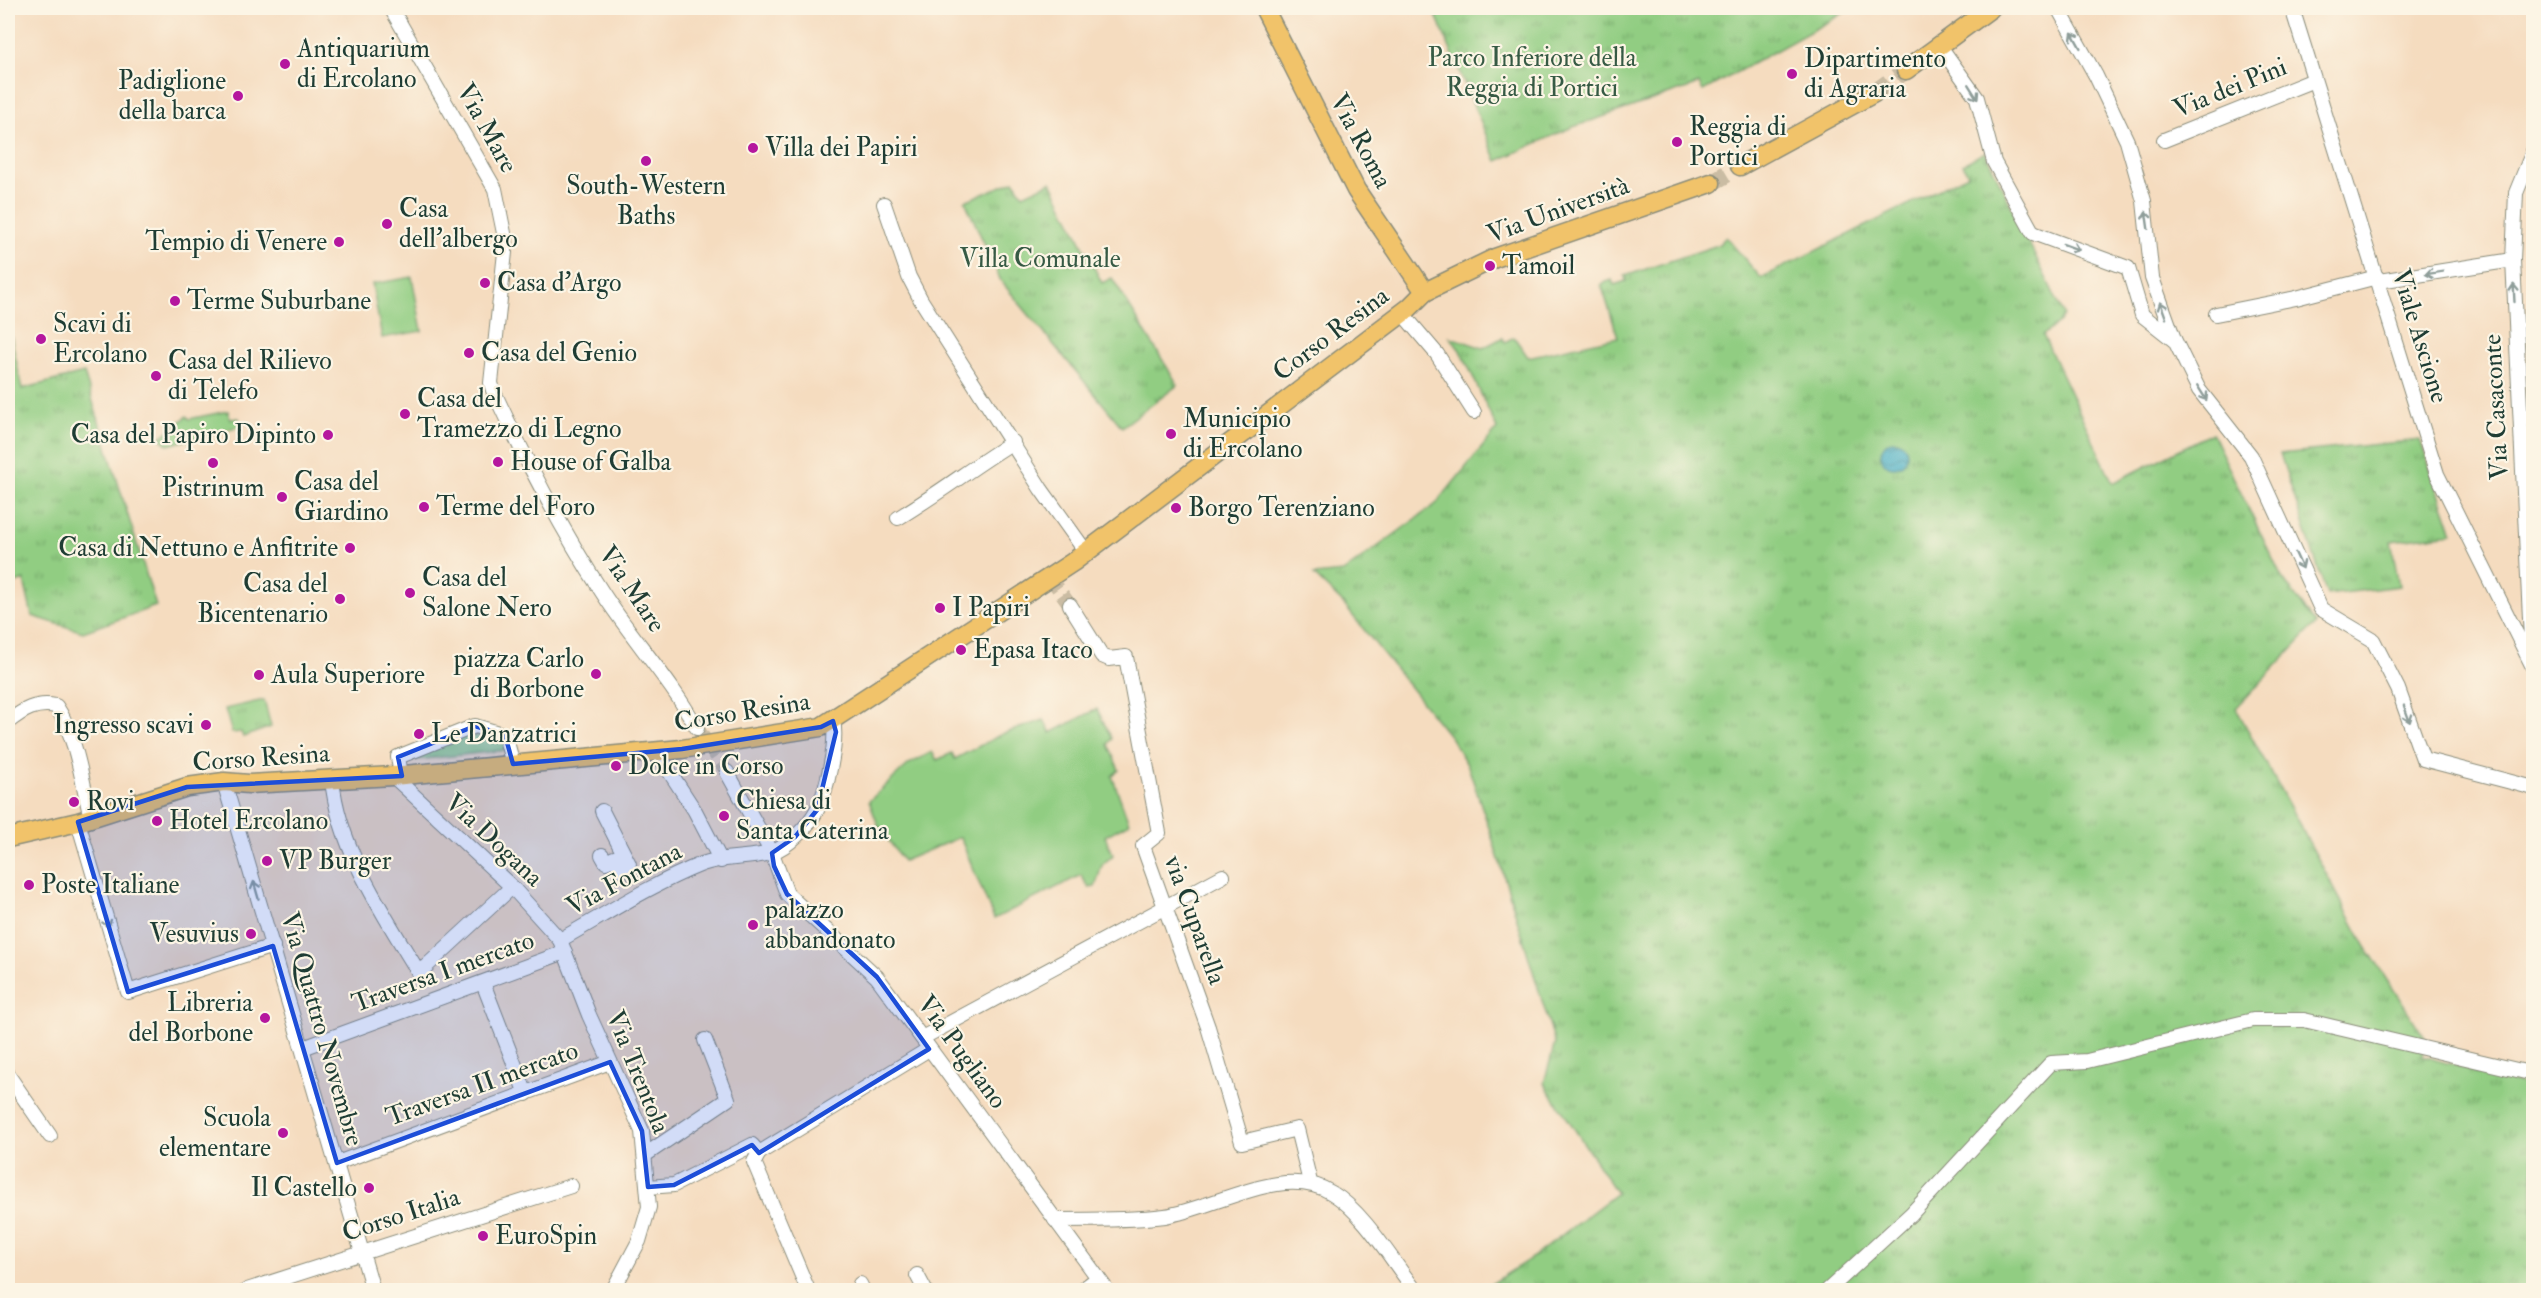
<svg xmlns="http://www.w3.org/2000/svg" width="2541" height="1298" font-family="'IM FELL Double Pica',serif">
<defs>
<pattern id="park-tufts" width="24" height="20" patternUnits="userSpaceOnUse" patternTransform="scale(1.5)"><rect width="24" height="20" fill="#91cd82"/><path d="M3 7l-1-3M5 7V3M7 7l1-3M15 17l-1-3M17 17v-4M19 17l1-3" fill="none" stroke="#76a86b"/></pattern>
<pattern id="water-waves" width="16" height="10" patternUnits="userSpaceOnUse" patternTransform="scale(1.5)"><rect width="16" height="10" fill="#47afc6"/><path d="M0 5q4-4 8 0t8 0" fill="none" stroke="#3b90a2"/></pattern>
</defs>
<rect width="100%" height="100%" fill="#fcf5e5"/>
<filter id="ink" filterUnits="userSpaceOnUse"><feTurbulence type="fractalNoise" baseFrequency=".0167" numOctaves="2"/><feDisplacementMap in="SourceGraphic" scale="12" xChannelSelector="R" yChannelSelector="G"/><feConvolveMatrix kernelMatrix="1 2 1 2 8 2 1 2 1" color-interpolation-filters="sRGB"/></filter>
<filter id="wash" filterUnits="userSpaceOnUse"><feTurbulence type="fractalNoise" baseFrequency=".008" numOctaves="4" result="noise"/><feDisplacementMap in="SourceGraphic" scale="24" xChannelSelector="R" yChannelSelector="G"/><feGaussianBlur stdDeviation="1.35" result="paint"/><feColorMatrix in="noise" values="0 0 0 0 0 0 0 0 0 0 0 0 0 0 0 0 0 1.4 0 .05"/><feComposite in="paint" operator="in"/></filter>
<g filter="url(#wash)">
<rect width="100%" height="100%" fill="#f5dcbf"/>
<g fill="#91cd82" stroke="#58855b" stroke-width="1.5">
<path d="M412,277L422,331L382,338L372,284Z"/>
<path d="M228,411L230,419L239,418L241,426L168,445L160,438L187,416L189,419Z"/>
<path d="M1097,709L1112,739L1108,744L1119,770L1112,776L1129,823L1105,836L1113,855L1102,865L1095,887L1089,888L1081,875L994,919L960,837L903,861L878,825L869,801L909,764L932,752L937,760L952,753L955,759L1002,734L1044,720L1051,733Z"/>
<path d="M463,735L505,738L506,750L416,760L412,751Z"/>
</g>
<g fill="url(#park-tufts)" stroke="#58855b" stroke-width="1.5">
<path d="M1433,8H1848L1849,10L1703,91L1699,84L1570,128L1497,161Z"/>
<path d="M1985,152L2064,315L2059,323L2043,335L2113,483L2212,433L2282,578L2316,624L2236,708L2366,947L2425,1038L2422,1056L2533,1087V1290H1482L1533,1257L1617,1193L1544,1083L1555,1043L1491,834L1468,766L1451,738L1341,601L1314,575L1343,572L1436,504L1497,429L1462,353L1450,337L1483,348L1502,338L1505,342L1514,337L1528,357L1618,337L1601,284L1612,280L1614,285L1626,281L1625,276L1718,245L1726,237L1761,278L1968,175L1963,164Z"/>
<path d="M1014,181L1023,195L1051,182L1102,283L1112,278L1178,385L1122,427L1001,281L965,201Z"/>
<path d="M8,321L22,389L84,373L156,606L83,632L32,616L24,580L8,586Z"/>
<path d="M2420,440L2453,533L2391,541L2399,586L2327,595L2280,454Z"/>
<path d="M264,700L271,727L243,737L241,732L232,733L225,709Z"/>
</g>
<circle fill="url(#water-waves)" stroke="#33767d" stroke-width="1.5" cx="1894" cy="454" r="13"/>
</g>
<g filter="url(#ink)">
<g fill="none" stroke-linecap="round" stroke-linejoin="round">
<g stroke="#cabca3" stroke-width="14" stroke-dasharray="14 7" stroke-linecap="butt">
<path d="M1050,577L1070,605"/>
<path d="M697,728L727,772"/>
<path d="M629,870L637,887"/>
</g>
<g stroke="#cabca3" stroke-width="18" stroke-dasharray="18 9" stroke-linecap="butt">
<path d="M1874,93L1906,70"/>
<path d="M1711,183L1740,166"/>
</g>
<defs>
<g id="minor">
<path d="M391,8L495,189L506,243L491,383L493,390C525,459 561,529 602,592C632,639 670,679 697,728"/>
<path d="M2058,8L2096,76L2127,141L2144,201L2152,278L2174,339"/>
<path d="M2292,8L2437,474L2534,669"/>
<path d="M1939,45L1977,98L1994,162L2033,233L2128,268L2142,315L2175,341L2199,390L2251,456L2321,609L2373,640L2398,689L2423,759L2534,788"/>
<path d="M2164,140L2314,80"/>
<path d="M884,204L909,277L921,300L1041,489L1086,552"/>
<path d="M2379,281L2513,260"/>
<path d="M1402,313L1437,354L1474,412"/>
<path d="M2216,314L2296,298L2377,277"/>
<path d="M898,518C938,494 974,466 1013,442"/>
<path d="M1070,605L1102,656L1109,659L1126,657L1159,833L1143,846L1208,1027L1242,1142L1297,1129L1310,1182"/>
<path d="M2532,661L2513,260L2516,193L2534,149"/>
<path d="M8,722C23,710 36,702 56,706C77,737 82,782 91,818"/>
<path d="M656,751L695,811L721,861"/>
<path d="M727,772L772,853L787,894L877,977L1107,1290"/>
<path d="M401,775L398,757L475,726L505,735L513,764"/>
<path d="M393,776L512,887L560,940L589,1015L642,1131L649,1207L639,1241L613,1290"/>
<path d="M332,779C338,847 384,915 419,973L512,887"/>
<path d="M224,782L373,1290"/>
<path d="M602,811L629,864L621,869L614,858L606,862L602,855"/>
<path d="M78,822L128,992L273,946"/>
<path d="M560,940C606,914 652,884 702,864C723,856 749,859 770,853C789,847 808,826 817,810C827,791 838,741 833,721"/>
<path d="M483,983L526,1094"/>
<path d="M922,1038L1223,876"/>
<path d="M303,1048L565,952"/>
<path d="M8,1075L50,1136"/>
<path d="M759,1153L754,1162L808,1290"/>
<path d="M645,1155L728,1099L705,1040"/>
<path d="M337,1163L610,1062"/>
<path d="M648,1187L674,1185L752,1145L759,1153L929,1049"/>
<path d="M1055,1220C1091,1219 1129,1221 1165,1216C1216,1208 1283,1163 1332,1193C1364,1212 1392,1261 1415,1290"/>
<path d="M917,1275L925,1290"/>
<path d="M860,1284L863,1290"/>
<path d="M247,1290L571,1186"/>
<path d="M1082,1290L1098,1278"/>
<path d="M1828,1290L1911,1214L2051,1063L2087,1061L2253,1020H2304L2534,1074"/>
</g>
<g id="major">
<path d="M1264,8L1356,190L1425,292"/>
<path d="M1906,70L1991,8"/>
<path d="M1740,166L1874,93"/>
<path d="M8,838L78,822L187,787L224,782L249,784L393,776L682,749L821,727L1073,562L1409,308L1425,292L1495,258L1711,183"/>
</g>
</defs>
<use href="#minor" stroke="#8a8c7a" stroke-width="16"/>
<use href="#major" stroke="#8a8c7a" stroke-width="21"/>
<use href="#minor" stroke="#fff" stroke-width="14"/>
<use href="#major" stroke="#f1c36a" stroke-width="18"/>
</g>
<defs><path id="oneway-shaft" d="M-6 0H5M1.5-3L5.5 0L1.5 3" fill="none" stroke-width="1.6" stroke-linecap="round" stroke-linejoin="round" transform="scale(1.5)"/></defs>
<g stroke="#8f9e9a">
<use href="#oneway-shaft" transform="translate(2076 40) rotate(-119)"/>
<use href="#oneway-shaft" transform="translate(1973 92) rotate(58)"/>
<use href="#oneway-shaft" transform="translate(2147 220) rotate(-98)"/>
<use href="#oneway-shaft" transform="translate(2071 247) rotate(20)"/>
<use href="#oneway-shaft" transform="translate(2434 273) rotate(171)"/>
<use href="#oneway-shaft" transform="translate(2514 293) rotate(-93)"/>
<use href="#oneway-shaft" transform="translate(2163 310) rotate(-110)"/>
<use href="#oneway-shaft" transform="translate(2202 393) rotate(58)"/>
<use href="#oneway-shaft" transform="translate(2299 561) rotate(65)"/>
<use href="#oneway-shaft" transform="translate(2407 714) rotate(70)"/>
<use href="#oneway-shaft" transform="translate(256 890) rotate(-106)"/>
<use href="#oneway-shaft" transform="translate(106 919) rotate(74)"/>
</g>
</g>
<path fill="#1d4ed8" fill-opacity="0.2" stroke="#1d4ed8" stroke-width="4.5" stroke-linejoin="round" d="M833,721L836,732L817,810L795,837L772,853L774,866L787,894L877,977L929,1049L759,1153L752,1145L674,1185L648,1187L642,1131L610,1062L337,1163L273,946L128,992L78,822L187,787L402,776L398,757L475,726L505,735L513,764L682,749L821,727Z"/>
<g fill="#b5179e" stroke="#fcf5e5" stroke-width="2">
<circle cx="285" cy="64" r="6"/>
<circle cx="1792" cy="74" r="6"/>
<circle cx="238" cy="96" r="6"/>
<circle cx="1677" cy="142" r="6"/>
<circle cx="753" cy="148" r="6"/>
<circle cx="646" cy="161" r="6"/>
<circle cx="387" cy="224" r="6"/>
<circle cx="339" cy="242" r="6"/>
<circle cx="1490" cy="266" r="6"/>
<circle cx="485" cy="283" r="6"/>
<circle cx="175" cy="301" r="6"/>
<circle cx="41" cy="339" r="6"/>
<circle cx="469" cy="353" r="6"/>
<circle cx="156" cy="376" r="6"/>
<circle cx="405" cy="414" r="6"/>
<circle cx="1171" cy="434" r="6"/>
<circle cx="328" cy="435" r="6"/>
<circle cx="498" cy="462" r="6"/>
<circle cx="213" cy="463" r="6"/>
<circle cx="282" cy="497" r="6"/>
<circle cx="424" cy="507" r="6"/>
<circle cx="1176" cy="508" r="6"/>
<circle cx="350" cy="548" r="6"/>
<circle cx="410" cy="593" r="6"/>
<circle cx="340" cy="599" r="6"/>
<circle cx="940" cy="608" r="6"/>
<circle cx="961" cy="650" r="6"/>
<circle cx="596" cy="674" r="6"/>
<circle cx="259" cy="675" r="6"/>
<circle cx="206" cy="725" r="6"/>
<circle cx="419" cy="734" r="6"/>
<circle cx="616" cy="766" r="6"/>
<circle cx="74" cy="802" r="6"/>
<circle cx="724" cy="816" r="6"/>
<circle cx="157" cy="821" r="6"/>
<circle cx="267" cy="861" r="6"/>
<circle cx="29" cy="885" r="6"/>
<circle cx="753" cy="925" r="6"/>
<circle cx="251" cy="934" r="6"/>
<circle cx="265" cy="1018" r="6"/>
<circle cx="283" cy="1133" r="6"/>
<circle cx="369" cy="1188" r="6"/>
<circle cx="483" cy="1236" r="6"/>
</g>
<g text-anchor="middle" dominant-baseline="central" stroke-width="4.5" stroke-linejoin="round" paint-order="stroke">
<g font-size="26" fill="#1f3d34" stroke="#fcf5e5" text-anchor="start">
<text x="297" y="49">Antiquarium<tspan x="297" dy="30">di Ercolano</tspan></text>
<text x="1804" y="59">Dipartimento<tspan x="1804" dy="30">di Agraria</tspan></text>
<text x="226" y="81" text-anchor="end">Padiglione<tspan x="226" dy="30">della barca</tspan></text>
<text x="1689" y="127">Reggia di<tspan x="1689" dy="30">Portici</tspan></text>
<text x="765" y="148">Villa dei Papiri</text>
<text x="646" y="186" text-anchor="middle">South-Western<tspan x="646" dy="30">Baths</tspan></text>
<text x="399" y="209">Casa<tspan x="399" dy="30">dell'albergo</tspan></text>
<text x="327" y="242" text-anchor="end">Tempio di Venere</text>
<text x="1502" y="266">Tamoil</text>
<text x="497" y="283">Casa d'Argo</text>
<text x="187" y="301">Terme Suburbane</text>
<text x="53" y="324">Scavi di<tspan x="53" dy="30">Ercolano</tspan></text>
<text x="481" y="353">Casa del Genio</text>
<text x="168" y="361">Casa del Rilievo<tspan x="168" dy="30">di Telefo</tspan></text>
<text x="417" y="399">Casa del<tspan x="417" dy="30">Tramezzo di Legno</tspan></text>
<text x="1183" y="419">Municipio<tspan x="1183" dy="30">di Ercolano</tspan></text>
<text x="316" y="435" text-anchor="end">Casa del Papiro Dipinto</text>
<text x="510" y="462">House of Galba</text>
<text x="294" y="482">Casa del<tspan x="294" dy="30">Giardino</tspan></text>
<text x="213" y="488" text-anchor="middle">Pistrinum</text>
<text x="436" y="507">Terme del Foro</text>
<text x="1188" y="508">Borgo Terenziano</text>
<text x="338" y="548" text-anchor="end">Casa di Nettuno e Anfitrite</text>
<text x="422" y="578">Casa del<tspan x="422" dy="30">Salone Nero</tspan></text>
<text x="328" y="584" text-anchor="end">Casa del<tspan x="328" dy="30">Bicentenario</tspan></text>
<text x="952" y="608">I Papiri</text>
<text x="973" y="650">Epasa Itaco</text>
<text x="584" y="659" text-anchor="end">piazza Carlo<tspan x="584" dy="30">di Borbone</tspan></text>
<text x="271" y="675">Aula Superiore</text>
<text x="194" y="725" text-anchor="end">Ingresso scavi</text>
<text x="431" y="734">Le Danzatrici</text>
<text x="628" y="766">Dolce in Corso</text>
<text x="736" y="801">Chiesa di<tspan x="736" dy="30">Santa Caterina</tspan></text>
<text x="86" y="802">Rovi</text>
<text x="169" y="821">Hotel Ercolano</text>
<text x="279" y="861">VP Burger</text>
<text x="41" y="885">Poste Italiane</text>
<text x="765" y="910">palazzo<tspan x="765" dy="30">abbandonato</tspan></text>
<text x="239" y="934" text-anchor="end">Vesuvius</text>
<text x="253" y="1003" text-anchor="end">Libreria<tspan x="253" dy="30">del Borbone</tspan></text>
<text x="271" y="1118" text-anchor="end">Scuola<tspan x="271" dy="30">elementare</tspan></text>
<text x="357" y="1188" text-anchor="end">Il Castello</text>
<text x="495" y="1236">EuroSpin</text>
</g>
<g font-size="26" fill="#365a44" stroke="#fcf5e5">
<text x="1532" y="58">Parco Inferiore della<tspan x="1532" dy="30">Reggia di Portici</tspan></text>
<text x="1040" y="259">Villa Comunale</text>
</g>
<g font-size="26" fill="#1f3d34" stroke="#fcf5e5">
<text transform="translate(2230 88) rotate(-22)">Via dei Pini</text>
<text transform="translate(487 128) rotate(61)">Via Mare</text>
<text transform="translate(1361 141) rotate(62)">Via Roma</text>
<text transform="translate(1558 210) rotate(-20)">Via Università</text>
<text transform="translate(1331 334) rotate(-37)">Corso Resina</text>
<text transform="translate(2420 336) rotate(73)">Viale Ascione</text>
<text transform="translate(2496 407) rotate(-93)">Via Casaconte</text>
<text transform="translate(632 589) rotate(56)">Via Mare</text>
<text transform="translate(742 712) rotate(-9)">Corso Resina</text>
<text transform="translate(261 758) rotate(-4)">Corso Resina</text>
<text transform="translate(494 840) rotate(43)">Via Dogana</text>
<text transform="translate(624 879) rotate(-28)">Via Fontana</text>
<text transform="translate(1195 920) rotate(70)">via Cuparella</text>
<text transform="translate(443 972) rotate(-20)">Traversa I mercato</text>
<text transform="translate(322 1029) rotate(74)">Via Quattro Novembre</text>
<text transform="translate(962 1052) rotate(54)">Via Pugliano</text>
<text transform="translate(638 1072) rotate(68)">Via Trentola</text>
<text transform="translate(482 1084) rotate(-20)">Traversa II mercato</text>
<text transform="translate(401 1215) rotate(-18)">Corso Italia</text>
</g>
</g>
<rect width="2541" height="1298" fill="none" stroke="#fcf5e5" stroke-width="30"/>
</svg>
